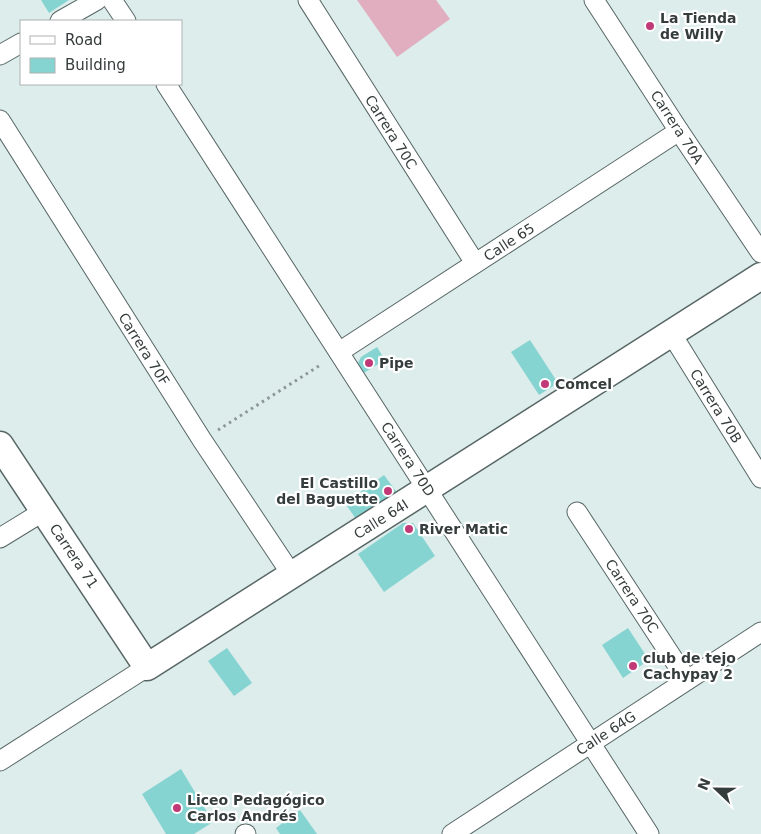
<svg xmlns="http://www.w3.org/2000/svg" width="761" height="834" font-family="'DejaVu Sans',sans-serif">
<rect width="100%" height="100%" fill="#dcedec"/>
<path fill="#e1aebf" d="M357,0H436L450,19L397,57Z"/>
<g fill="#86d4d2">
<path d="M41,0H69L49,13Z"/>
<path d="M530,340L558,383L539,395L511,352Z"/>
<path d="M377,347L385,360L362,374L357,365L361,357Z"/>
<path d="M384,475L398,494L358,522L345,503Z"/>
<path d="M403,523H413L435,556L384,592L358,554Z"/>
<path d="M628,628L649,660L623,678L602,645Z"/>
<path d="M227,648L252,683L234,696L208,661Z"/>
<path d="M181,769L213,822L194,834H166L142,794Z"/>
<path d="M300,810L317,834H280L276,828Z"/>
</g>
<g fill="none" stroke-linecap="round" stroke-linejoin="round">
<defs>
<g id="street">
<path d="M112,0L126,21"/>
<path d="M308,0L475,263"/>
<path d="M594,0L679,131L761,253"/>
<path d="M60,21L97,0"/>
<path d="M0,55L21,43"/>
<path d="M166,84L649,834"/>
<path d="M0,120L202,440L292,575"/>
<path d="M671,333L761,478"/>
<path d="M339,352L679,131"/>
<path d="M577,512L687,680"/>
<path d="M0,538L44,511"/>
<path d="M0,761L147,667"/>
<path d="M245,834H246"/>
<path d="M452,834L761,632"/>
</g>
<path id="secondary" d="M0,445L147,667L761,276"/>
</defs>
<use href="#street" stroke="#576665" stroke-width="21"/>
<use href="#secondary" stroke="#576665" stroke-width="29"/>
<path stroke="#8b9897" stroke-width="3" stroke-dasharray="2.5 4" stroke-linecap="butt" d="M218,430L322,364"/>
<use href="#street" stroke="#fff" stroke-width="19"/>
<use href="#secondary" stroke="#fff" stroke-width="26"/>
</g>
<g fill="#c13977" stroke="#fff" stroke-width="2">
<circle cx="650" cy="26" r="5"/>
<circle cx="369" cy="363" r="5"/>
<circle cx="545" cy="384" r="5"/>
<circle cx="388" cy="491" r="5"/>
<circle cx="409" cy="529" r="5"/>
<circle cx="633" cy="666" r="5"/>
<circle cx="177" cy="808" r="5"/>
</g>
<g text-anchor="middle" dominant-baseline="central" stroke-width="4.5" stroke-linejoin="round" paint-order="stroke">
<g font-size="14" font-weight="bold" fill="#353c3c" stroke="#fff" text-anchor="start">
<text x="660" y="18">La Tienda<tspan x="660" dy="16">de Willy</tspan></text>
<text x="379" y="363">Pipe</text>
<text x="555" y="384">Comcel</text>
<text x="378" y="483" text-anchor="end">El Castillo<tspan x="378" dy="16">del Baguette</tspan></text>
<text x="419" y="529">River Matic</text>
<text x="643" y="658">club de tejo<tspan x="643" dy="16">Cachypay 2</tspan></text>
<text x="187" y="800">Liceo Pedagógico<tspan x="187" dy="16">Carlos Andrés</tspan></text>
</g>
<g font-size="14" fill="#353c3c" stroke="#fff">
<text transform="translate(677 127) rotate(57)">Carrera 70A</text>
<text transform="translate(391 132) rotate(58)">Carrera 70C</text>
<text transform="translate(509 242) rotate(-33)">Calle 65</text>
<text transform="translate(144 349) rotate(58)">Carrera 70F</text>
<text transform="translate(716 406) rotate(58)">Carrera 70B</text>
<text transform="translate(408 459) rotate(57)">Carrera 70D</text>
<text transform="translate(381 519) rotate(-32)">Calle 64I</text>
<text transform="translate(74 556) rotate(56)">Carrera 71</text>
<text transform="translate(632 596) rotate(57)">Carrera 70C</text>
<text transform="translate(606 733) rotate(-33)">Calle 64G</text>
</g>
</g>
<rect x="20" y="20" width="162" height="65" fill="#ffffff" stroke="#aeb1b1"/>
<rect x="30" y="36" width="25" height="8" fill="#ffffff" stroke="#aeb1b1"/>
<text x="65" y="45" font-size="15" fill="#353c3c">Road</text>
<rect x="30" y="58" width="25" height="15" fill="#86d4d2" stroke="#aeb1b1"/>
<text x="65" y="70" font-size="15" fill="#353c3c">Building</text>
<g transform="translate(716 789) rotate(292)" stroke="#ffffff" stroke-width="4" paint-order="stroke">
<path d="M0-4L9 19L0 12L-9 19Z" fill="#353c3c"/>
<text y="-8" font-size="14" font-weight="bold" text-anchor="middle" fill="#353c3c">N</text>
</g>
</svg>
